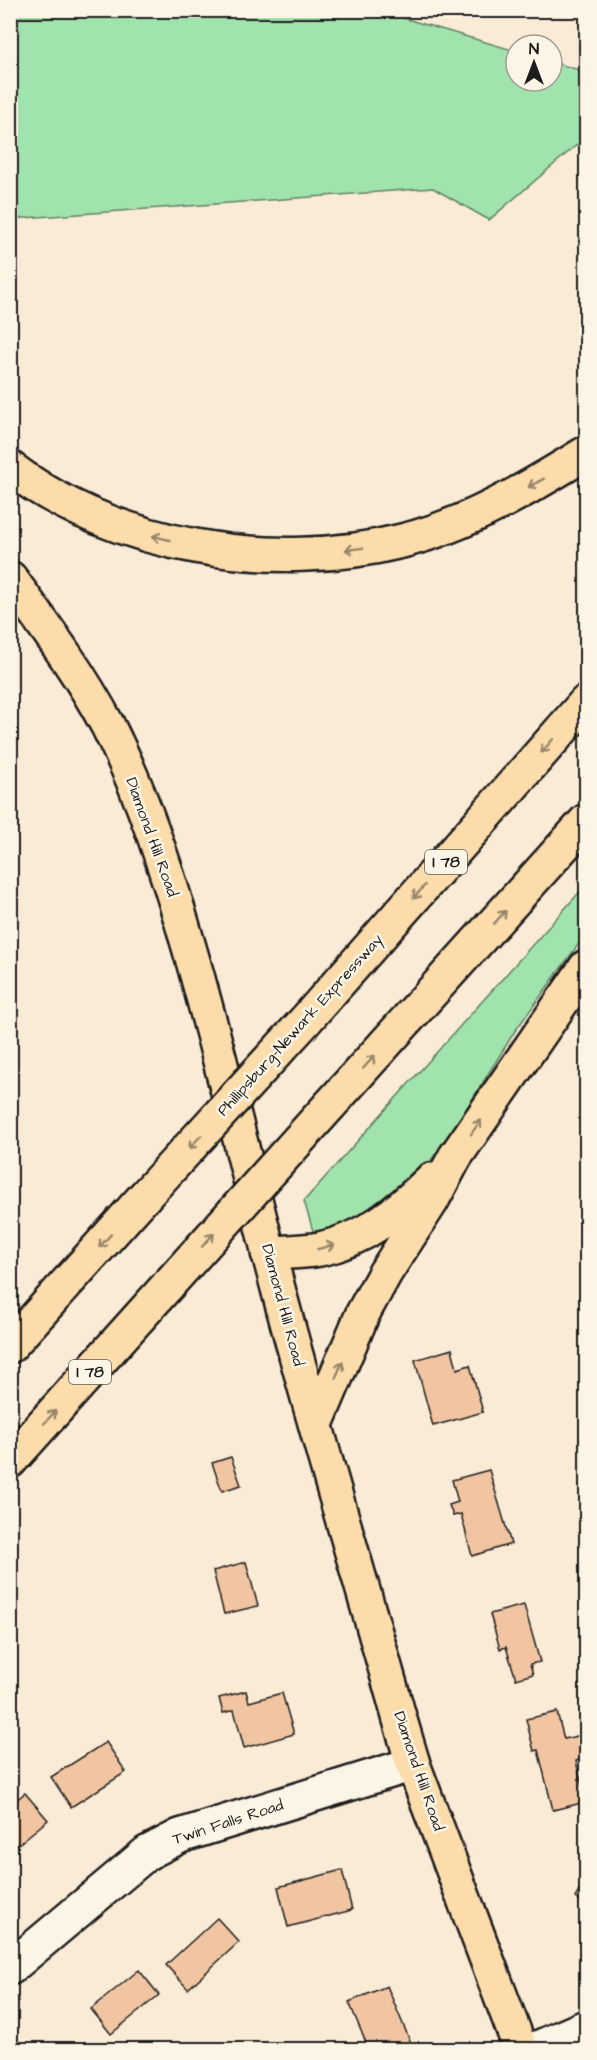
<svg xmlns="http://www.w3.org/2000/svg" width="597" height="2060" font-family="'Architects Daughter',sans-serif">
<rect width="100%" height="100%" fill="#faebd7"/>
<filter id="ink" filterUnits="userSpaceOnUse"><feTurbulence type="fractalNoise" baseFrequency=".0167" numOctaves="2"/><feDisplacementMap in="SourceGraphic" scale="12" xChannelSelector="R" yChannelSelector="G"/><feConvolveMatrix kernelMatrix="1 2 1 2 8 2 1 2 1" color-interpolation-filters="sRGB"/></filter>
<g filter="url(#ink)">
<g fill="#a0e3ad" stroke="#5e8064" stroke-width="1.5">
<path d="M11,10L379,11L516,51V81H552V62L586,72V137L489,220L433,188L11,219Z"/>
<path d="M586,885V934L515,1031L445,1143L407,1189L372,1213L329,1229L313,1231L304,1201Z"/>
</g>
<g fill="#f1c5a1" stroke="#1c1c1c" stroke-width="1.5">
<path d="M452,1349L457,1369L470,1365L483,1412L433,1426L415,1360Z"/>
<path d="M231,1457L241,1485L222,1491L212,1463Z"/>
<path d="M489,1470L511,1544L472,1556L461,1514L453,1516L449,1505L458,1502L452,1480Z"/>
<path d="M246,1562L258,1606L224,1614L213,1571Z"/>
<path d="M524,1605L540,1662L530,1664L533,1674L516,1679L506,1647L500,1649L490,1614Z"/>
<path d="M246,1691L249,1702L282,1693L294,1734L244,1748L234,1710L223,1713L219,1698Z"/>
<path d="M557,1712L564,1739L586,1734V1758L576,1761L586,1802L553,1810L538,1750L534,1751L526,1719Z"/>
<path d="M106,1742L126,1772L71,1807L51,1777Z"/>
<path d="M25,1793L48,1820L10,1851V1805Z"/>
<path d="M342,1870L352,1910L288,1927L278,1887Z"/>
<path d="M586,1879V1905L575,1898Z"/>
<path d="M217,1918L239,1942L188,1989L166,1965Z"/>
<path d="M139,1970L159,1995L111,2034L91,2009Z"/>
<path d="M387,1986L413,2048L409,2050H369L349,2002Z"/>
<path d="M45,2043L51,2050H37Z"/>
</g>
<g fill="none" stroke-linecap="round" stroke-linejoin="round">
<defs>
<g id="minor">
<path d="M10,1968L147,1853L180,1836L413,1764"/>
<path d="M533,2050L586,2027"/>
</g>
<path id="major" d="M10,578C45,626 80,673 108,726C142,793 165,865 186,937C217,1041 241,1146 268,1250C308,1407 356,1563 400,1720L413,1764L521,2050"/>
<g id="highway">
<path d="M10,468C116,548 274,573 402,541C468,525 529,488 586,453"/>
<path d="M305,1021L586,702"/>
<path d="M330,1105L586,821"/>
<path d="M268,1253C286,1252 303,1252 320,1249C364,1240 399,1211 431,1180"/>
<path d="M10,1346L144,1197"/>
<path d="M316,1424L363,1313L385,1273L431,1202L455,1157L586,967"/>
<path d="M10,1461L169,1284"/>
</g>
</defs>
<use href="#minor" stroke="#1c1c1c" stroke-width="38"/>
<use href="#major" stroke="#1c1c1c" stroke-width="38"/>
<use href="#highway" stroke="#1c1c1c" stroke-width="38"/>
<use href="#minor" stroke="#fcf5e5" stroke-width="33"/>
<use href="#major" stroke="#fcdcab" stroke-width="33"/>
<use href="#highway" stroke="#fcdcab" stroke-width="33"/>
<defs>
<g id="highway-bridge">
<path d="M144,1197L305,1021"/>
<path d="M169,1284L330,1105"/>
</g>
</defs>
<use href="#highway-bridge" stroke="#1c1c1c" stroke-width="38" stroke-linecap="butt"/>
<use href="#highway-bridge" stroke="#fcdcab" stroke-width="33"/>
</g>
<defs><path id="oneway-shaft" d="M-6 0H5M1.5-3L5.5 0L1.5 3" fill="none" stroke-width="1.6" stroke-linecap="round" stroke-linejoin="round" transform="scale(1.5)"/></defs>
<g stroke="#97866b">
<use href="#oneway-shaft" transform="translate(536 483) rotate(151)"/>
<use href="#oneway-shaft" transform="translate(161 538) rotate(-166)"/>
<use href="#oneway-shaft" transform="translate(354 549) rotate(173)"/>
<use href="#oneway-shaft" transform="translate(547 746) rotate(131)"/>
<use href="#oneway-shaft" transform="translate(419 892) rotate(131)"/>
<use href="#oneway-shaft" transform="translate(500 917) rotate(-48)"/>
<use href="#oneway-shaft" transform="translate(369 1062) rotate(-48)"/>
<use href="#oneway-shaft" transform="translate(476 1127) rotate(-55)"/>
<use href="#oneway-shaft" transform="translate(195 1142) rotate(133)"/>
<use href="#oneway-shaft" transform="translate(208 1240) rotate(-48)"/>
<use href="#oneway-shaft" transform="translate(105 1241) rotate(132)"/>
<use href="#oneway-shaft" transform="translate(326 1247) rotate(-14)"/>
<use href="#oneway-shaft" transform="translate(339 1370) rotate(-67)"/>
<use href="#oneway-shaft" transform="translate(50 1417) rotate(-48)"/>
</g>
</g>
<g text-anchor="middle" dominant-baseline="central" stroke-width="5" stroke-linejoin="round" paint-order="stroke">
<g fill="#fcf5e5" stroke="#5f5d58" stroke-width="1.5">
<rect x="425" y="850" width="42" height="24" rx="4.5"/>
<rect x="69" y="1360" width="42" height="24" rx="4.5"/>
</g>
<g font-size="15" font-weight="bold" fill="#1c1c1c">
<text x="446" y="862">I 78</text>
<text x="90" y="1372">I 78</text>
</g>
<g font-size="16" fill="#1c1c1c" stroke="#fcf5e5">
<text transform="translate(152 837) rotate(70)">Diamond Hill Road</text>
<text transform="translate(300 1025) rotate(-48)">Phillipsburg-Newark Expressway</text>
<text transform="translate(283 1305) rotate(75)">Diamond Hill Road</text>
<text transform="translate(419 1771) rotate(71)">Diamond Hill Road</text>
<text transform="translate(228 1822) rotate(-18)">Twin Falls Road</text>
</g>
</g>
<rect width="597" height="2060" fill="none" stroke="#fcf5e5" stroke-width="36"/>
<rect x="18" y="18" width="561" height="2024" fill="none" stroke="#1c1c1c" stroke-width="2" filter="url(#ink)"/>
<g transform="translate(534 63)"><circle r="28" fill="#fcf5e5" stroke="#a29e95" stroke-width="1.5"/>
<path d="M0-4.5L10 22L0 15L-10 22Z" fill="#1c1c1c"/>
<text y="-9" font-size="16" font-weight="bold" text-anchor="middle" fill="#1c1c1c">N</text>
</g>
</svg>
